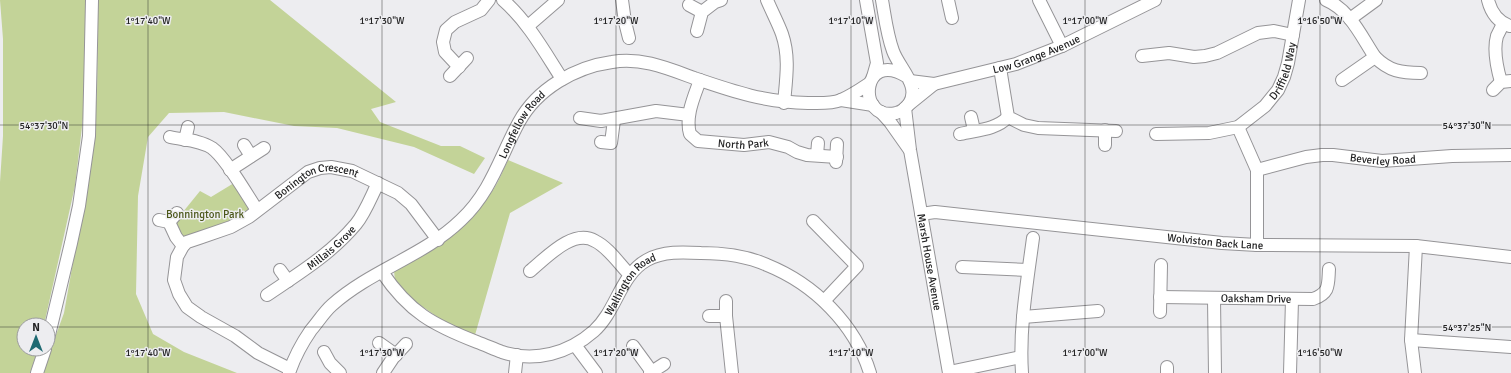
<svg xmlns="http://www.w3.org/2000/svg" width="1511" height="373" font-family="Signika,sans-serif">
<rect width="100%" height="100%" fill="#ededf0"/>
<g fill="#c3d398">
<path d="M0,0H88V76L75,186L44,325H24V349H38L30,373H0V182L3,136V39Z"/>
<path d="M98,0H270L396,102L371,109L380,122L441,146H460L485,158L474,174L414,147L337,128L294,126L224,112L169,113L148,137L138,196L136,294L153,334L184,352L237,373H42L64,313L86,189L97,93Z"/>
<path d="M508,160L563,183L510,213L475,335L443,321L413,300L395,281L394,271C432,251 469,227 493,190C499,181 503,170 508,160Z"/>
<path d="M234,183L251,207L248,213L191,238L180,237L174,223L200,191L211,197Z"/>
</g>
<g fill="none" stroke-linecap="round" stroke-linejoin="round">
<defs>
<g id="minor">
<path d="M503,0C528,22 544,51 562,79"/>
<path d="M622,0L625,22L629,38"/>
<path d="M767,0C772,12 778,23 782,34C790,57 786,80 784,103"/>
<path d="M866,0L877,63L873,77"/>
<path d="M882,0C885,17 887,35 893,51C899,68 921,86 909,104C906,108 901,112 896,113C856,122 861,49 906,76"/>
<path d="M948,0L952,18"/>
<path d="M1039,0L1062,46"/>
<path d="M1326,0C1350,10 1361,36 1375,57C1389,71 1401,73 1421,73"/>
<path d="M1488,0C1491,12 1498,22 1510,26"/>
<path d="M689,5L702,12"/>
<path d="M1350,19L1376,0"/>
<path d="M528,26L558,0"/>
<path d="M697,31L702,12L715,2L721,0"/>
<path d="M1142,56L1169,53L1194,57L1205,56L1217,53L1258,33L1274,31L1293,35"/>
<path d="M459,67L445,52L443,42L446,30L455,22L481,10L489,0"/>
<path d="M1000,68L1008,117L1024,125L1038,128L1116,131"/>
<path d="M450,76L467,58"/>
<path id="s1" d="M700,80C694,97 685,116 690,134L698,141L744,145L769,142L788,147L797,152L807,155L837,157"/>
<path d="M1342,80L1375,57"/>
<path id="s2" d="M910,81L934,84L1016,64L1062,46L1155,0"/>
<path d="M1501,82C1497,68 1493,50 1497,36C1499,32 1501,28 1503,24"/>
<path d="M1493,90L1501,82L1511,81"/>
<path d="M841,100L873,105"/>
<path d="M908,105L934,84"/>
<path id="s3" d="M905,108L910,150L949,373"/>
<path d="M881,112L890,122L909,149"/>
<path d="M971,117L974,130"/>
<path d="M580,118L601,121L656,111L689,115"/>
<path d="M1238,127L1257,170V245"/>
<path d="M960,134C976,130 996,130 1008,117"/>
<path id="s4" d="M1156,134L1209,133L1238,127L1265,106L1278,90L1284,77L1288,63L1299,0"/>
<path d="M170,137C184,140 200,140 212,148C226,158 247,195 257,210"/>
<path d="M185,140L188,127"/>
<path d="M601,142L611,143L614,120"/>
<path d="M244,145L251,156"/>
<path d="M1105,145V130"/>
<path d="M817,155L818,143"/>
<path d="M836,162L837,144"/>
<path d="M230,170L264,148"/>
<path id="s5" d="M1257,170L1306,157L1322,155H1333L1382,161L1452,156L1511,155"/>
<path id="s6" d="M921,214L935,212L1222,243L1257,245L1416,246L1511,257"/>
<path d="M159,220L169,222L177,213"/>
<path d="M813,221L857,266L824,301"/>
<path d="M169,222L176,237L183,246"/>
<path d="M962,267L1028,270"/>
<path d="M280,270L288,281"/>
<path d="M530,271C546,258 573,228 595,241C608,247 620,265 630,275"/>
<path id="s7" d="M382,272C409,312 433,325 477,342C485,345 494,349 502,352C535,363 569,353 594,331C617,310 620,275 647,260C663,251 683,252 701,253C723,253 747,256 767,265C814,284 855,324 870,373"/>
<path id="s8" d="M267,295C298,274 331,254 356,224C365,213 371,197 378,183"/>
<path id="s9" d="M1160,297L1313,299C1330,293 1328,285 1329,269"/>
<path d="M1214,299L1215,373"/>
<path d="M726,301V316L732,373"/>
<path d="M1160,312L1161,265"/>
<path d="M709,316H726"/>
<path d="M1023,317L1098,311"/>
<path d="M48,339L71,243L79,206L89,136L92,0"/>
<path d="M1411,340L1511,347"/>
<path d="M379,343L396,355"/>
<path d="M575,345L596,373"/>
<path d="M633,346L652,372"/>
<path d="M324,352L330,363L340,373"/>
<path d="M1167,367V373"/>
<path id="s10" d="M290,369L258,353L235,336L201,317L187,307L179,294L174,280L177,257L183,246L187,242L199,238L231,227L249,217L308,172L320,168L331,167L352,171L398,193L411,204L438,240"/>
<path d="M949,372L1021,357"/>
<path d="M37,373L45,349"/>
<path id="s11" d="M289,373C294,358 302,343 311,330C318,322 324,312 332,305C371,270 424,256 461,220C491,192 500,157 519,122C537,89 575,67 612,62C641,57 667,68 694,78C735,92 764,102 808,103C819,103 831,104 841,100C851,96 861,89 870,83"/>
<path d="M383,373L393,358L406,344"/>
<path d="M515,373L517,355"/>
<path d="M650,373L664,364"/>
<path d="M1022,373C1019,328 1027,283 1033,238"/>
<path d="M1290,373L1292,300"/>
<path d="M1415,373L1411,340L1416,246"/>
</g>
</defs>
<use href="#minor" stroke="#959497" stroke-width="14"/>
<use href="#minor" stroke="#fff" stroke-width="12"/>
</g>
<path fill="none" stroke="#232324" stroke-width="1" stroke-opacity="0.45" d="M148,0V373M382,0V373M616,0V373M851,0V373M1085,0V373M1320,0V373M0,125H1511M0,327H24M48,327H1511"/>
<g text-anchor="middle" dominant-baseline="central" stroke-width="3" stroke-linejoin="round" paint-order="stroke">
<g font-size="11" fill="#232324" stroke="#ededf0">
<text stroke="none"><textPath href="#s2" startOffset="131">Low Grange Avenue</textPath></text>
<text stroke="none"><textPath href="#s4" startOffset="157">Driffield Way</textPath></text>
<text stroke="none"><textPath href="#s11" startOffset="350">Longfellow Road</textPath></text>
<text stroke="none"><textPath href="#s1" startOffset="112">North Park</textPath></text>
<text stroke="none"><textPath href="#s5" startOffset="128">Beverley Road</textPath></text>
<text stroke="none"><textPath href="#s10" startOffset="339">Bonington Crescent</textPath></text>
<text stroke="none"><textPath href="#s6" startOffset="296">Wolviston Back Lane</textPath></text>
<text stroke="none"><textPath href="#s8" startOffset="80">Millais Grove</textPath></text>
<text stroke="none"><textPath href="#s3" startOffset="156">Marsh House Avenue</textPath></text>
<text stroke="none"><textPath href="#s7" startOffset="306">Wallington Road</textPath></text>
<text stroke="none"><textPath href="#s9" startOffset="96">Oaksham Drive</textPath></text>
</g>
<g font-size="11" fill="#4b5719" stroke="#ededf0">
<text x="205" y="214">Bonnington Park</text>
</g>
</g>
<g font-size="10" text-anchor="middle" fill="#232324" stroke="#ededf0" stroke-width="3" stroke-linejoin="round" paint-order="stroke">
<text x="148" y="24">1°17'40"W</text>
<text x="382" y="24">1°17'30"W</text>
<text x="616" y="24">1°17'20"W</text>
<text x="851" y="24">1°17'10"W</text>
<text x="1085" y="24">1°17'00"W</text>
<text x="1320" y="24">1°16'50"W</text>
<text x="44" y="129">54°37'30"N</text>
<text x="1467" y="129">54°37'30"N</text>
<text x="1467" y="331">54°37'25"N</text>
<text x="148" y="356">1°17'40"W</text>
<text x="382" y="356">1°17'30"W</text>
<text x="616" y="356">1°17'20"W</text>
<text x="851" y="356">1°17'10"W</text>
<text x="1085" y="356">1°17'00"W</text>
<text x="1320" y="356">1°16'50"W</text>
</g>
<g transform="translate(36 337)"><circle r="19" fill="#ededf0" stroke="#9c9c9e"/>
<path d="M0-3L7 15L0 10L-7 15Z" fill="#1f6a72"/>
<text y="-6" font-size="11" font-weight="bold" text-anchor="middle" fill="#232324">N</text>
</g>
</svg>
